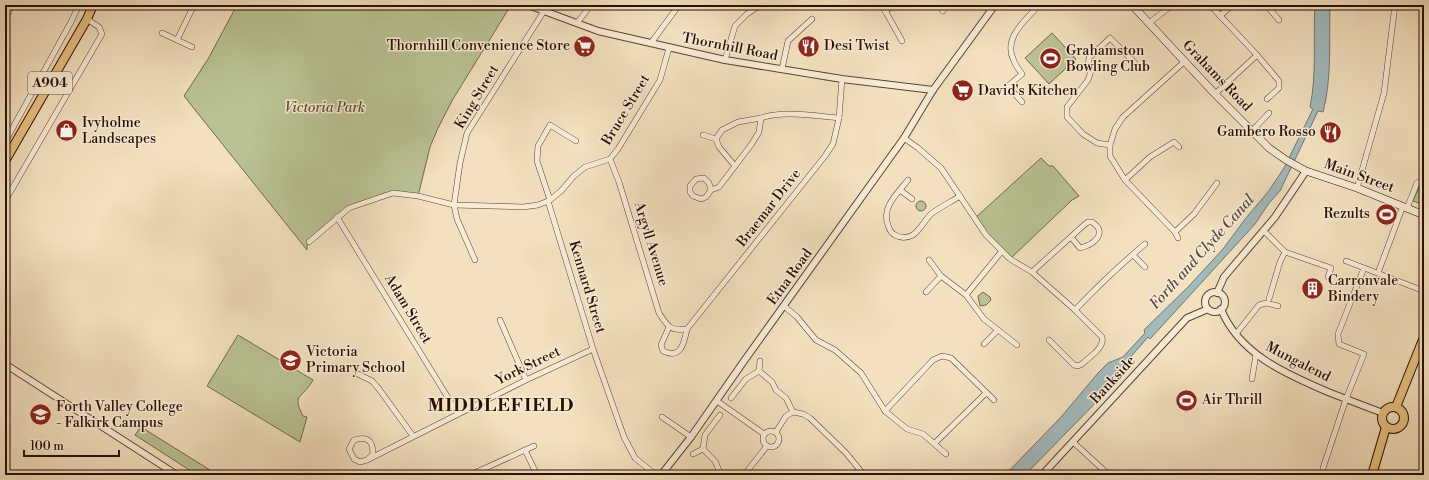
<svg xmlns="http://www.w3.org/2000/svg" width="1429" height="480" font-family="'Libre Bodoni',serif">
<rect width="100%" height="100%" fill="#f2e0be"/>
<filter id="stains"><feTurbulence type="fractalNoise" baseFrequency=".005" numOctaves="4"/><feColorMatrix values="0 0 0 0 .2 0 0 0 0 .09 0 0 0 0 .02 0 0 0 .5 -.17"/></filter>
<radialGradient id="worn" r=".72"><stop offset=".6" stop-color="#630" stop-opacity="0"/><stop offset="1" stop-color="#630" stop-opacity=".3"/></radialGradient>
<g fill="#b9c293" stroke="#72684a">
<path d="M237,5H511L453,99L438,128L430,147L418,196L393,193L350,208L309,242L307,246V250L184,96L208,59Z"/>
<path d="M1052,33L1076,59L1049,84L1025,58Z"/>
<path d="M1041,158L1049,166H1053L1079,196L1072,200L1010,259L974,219Z"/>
<path d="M1424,182V205L1413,201L1419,187Z"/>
<circle cx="921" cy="206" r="5"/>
<path d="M983,292L990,297L991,300L986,305L980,306L978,296Z"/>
<path d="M238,335L313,380C303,399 291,393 303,416L307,417L300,442L207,386Z"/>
<path d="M141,427L218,475H198L194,473L135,435Z"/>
</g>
<path fill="#a1babd" stroke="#717571" d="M1315,5H1330C1329,41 1332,78 1323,112L1318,111L1280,191L1269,203L1255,224L1150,339L1148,337L1128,360C1127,372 1118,380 1110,388L1025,475H1005L1062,416L1098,373L1108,363L1123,357L1145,333L1144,330L1189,286L1223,249L1246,218L1268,192L1284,168L1313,109L1310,107C1317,74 1313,39 1315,5Z"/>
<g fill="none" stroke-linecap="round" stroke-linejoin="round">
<defs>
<g id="minor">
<path d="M882,5L902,41"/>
<path d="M939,5L943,11"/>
<path d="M1210,5L1257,55L1279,81V88L1267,99"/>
<path d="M1266,5L1279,20"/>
<path d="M5,9L9,12L5,16"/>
<path d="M885,11L894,5"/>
<path d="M1220,16L1232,5"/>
<path d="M577,23L591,5"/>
<path d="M1149,23L1172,5"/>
<path d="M162,33L192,47"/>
<path d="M177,40L194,5"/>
<path d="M651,43L679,5"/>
<path d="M725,60L735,26L747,14L760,5"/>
<path d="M1185,61L1123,117L1115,129L1110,145V156L1125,180L1175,232L1194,214L1217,183"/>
<path d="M782,69L788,41L812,19"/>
<path d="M1215,94L1257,55"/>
<path d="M1022,102L1008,86L1022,74C1019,70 1016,66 1014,61C1002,38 1026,20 1039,5"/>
<path d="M1252,131L1269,113"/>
<path d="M703,135L716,139"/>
<path d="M904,138L918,148L941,168L986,235L1010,259L1032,272L1075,310"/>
<path d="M576,141L550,125L538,146L537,161L550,200L548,201L593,349L624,437L635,458L656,475"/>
<path d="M5,142L71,22L79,5"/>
<path d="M1110,145L1097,143L1083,134L1067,117V107L1088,80L1091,71L1088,66L1089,58L1110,38L1135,63"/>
<path d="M610,159L619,182L659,313C668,327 670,331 687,329L825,156L833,144L839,118L842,79"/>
<path d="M735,166L719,147L716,139L722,130L738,122L761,118"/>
<path d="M908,180C898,193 881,207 888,225C889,229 891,233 895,235C900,238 907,238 913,235C920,230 925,220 931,214C940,207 951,202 960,196"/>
<path d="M1125,180L1150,157L1174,142L1179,147"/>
<path d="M1357,188L1384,93L1395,5"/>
<path d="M711,190L709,183L704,178L696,179L690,186V192L693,196L701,199L706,197L711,190L719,187L751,145L759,132L761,118C782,110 816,116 839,118"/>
<path d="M900,190L912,199"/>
<path d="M550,200L561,191L574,176L585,167L610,159L618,149L660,80L669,48"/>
<path d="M5,201L102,34L99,27L87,19"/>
<path d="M1407,208L1417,183L1424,179"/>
<path d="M337,217L458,414"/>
<path d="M1264,231L1285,252L1331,268L1328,277"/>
<path d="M1175,232L1178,238"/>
<path d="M309,242L349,208L393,193L418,196L454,205L523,207L538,205L548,201"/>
<path d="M1133,255L1145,267"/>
<path d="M475,260L457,219L454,205L460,163L467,133L544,11"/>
<path d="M929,260L941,276L966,295L984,319L1017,345"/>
<path d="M1346,261L1424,291"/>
<path d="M1032,272L1084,225L1088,222H1092C1109,233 1093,245 1080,248L1071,237"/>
<path d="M1378,273L1403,206"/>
<path d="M926,292L941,276"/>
<path d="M966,295L1002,251"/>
<path d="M1269,299L1280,262L1285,252"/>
<path d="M784,306L797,317L816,340L835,350L861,373L885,411L907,429L923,434L946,454"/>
<path d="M500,320L526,380"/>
<path d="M669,327L661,345L663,351C681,360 684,343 687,329"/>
<path d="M1236,334L1259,305L1266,303L1278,306"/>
<path d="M1049,340L1074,365L1078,366L1082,364C1089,357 1105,348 1102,337L1075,310C1097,287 1120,265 1145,244"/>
<path d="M984,344L998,330"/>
<path d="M759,371L760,361"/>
<path d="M358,374L372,381L379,389L413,436"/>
<path d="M1252,379L1256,354"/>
<path d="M731,398L746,379L759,371L772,382L776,390L786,398L793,412"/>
<path d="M717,401L764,434"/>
<path d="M885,411L933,360L942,356L951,358L994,400"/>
<path d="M720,415L705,435L703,449L715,461L720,473L724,475"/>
<path d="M662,417L691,437"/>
<circle cx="771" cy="439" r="8"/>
<path d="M776,432L786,416L793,412L803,414L810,418L846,453L864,475"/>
<path d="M1073,442L1109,475"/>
<path d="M935,443L986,393"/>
<path d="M525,450L537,475"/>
<path d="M693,454L703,449"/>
<path d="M367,460L373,454C373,440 367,436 354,440L349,449L354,459L360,462L367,460L526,380L593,349"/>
<path d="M1323,468L1346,399L1364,354L1339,344L1338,334L1364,268"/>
<path d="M470,475L534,446"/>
<path d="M744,475L767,446"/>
<path d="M853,475L859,470"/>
</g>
<g id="tertiary">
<path d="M528,5L598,31L725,60L842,79L933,90"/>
<circle cx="1215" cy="302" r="10"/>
<path d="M1217,293L1224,277L1275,217L1306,171"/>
<path d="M1221,309C1239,354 1286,374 1328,392C1346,399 1364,406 1383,413"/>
<path d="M5,364L177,475"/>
<path d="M661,475L691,437L744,361L904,138L933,90L995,5"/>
<path d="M1042,475L1187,318L1208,309"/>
</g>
<path id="secondary" d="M1132,5L1215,94L1269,148L1286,160L1306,171L1357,188L1424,215"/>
<g id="primary">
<path d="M5,161L87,19L93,5"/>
<circle cx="1393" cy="418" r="11"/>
<path d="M1396,407L1424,337"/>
<path d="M1372,475L1386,427"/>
</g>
</defs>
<use href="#minor" stroke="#5c4230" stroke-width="6"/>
<use href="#tertiary" stroke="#5c4230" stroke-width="8"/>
<use href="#secondary" stroke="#2a0e00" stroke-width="8"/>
<use href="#primary" stroke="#2a0e00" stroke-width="10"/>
<use href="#minor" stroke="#f7ebd5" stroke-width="5"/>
<use href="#tertiary" stroke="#f7ebd5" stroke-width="6"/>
<use href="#secondary" stroke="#f7ebd5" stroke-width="7"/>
<use href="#primary" stroke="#e9c07f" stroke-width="8"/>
</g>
<defs>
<symbol id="supermarket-disc" viewBox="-11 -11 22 22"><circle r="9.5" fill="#8f2418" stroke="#f7ebd5"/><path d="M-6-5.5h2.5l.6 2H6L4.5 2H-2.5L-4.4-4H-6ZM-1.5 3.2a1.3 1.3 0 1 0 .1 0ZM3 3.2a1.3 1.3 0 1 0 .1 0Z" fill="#fff"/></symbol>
<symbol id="restaurant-disc" viewBox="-11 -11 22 22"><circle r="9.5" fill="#8f2418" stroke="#f7ebd5"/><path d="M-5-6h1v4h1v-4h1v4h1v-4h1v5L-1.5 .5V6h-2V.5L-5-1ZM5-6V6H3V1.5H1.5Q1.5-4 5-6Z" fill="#fff"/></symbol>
<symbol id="stadium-disc" viewBox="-11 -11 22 22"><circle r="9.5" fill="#8f2418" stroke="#f7ebd5"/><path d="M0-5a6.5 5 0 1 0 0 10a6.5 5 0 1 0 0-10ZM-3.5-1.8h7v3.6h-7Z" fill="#fff"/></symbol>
<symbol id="shop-disc" viewBox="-11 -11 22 22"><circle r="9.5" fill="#8f2418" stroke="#f7ebd5"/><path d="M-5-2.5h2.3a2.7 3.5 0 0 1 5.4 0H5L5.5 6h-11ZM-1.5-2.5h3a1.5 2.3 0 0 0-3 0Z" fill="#fff"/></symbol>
<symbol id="building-disc" viewBox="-11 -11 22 22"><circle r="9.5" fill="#8f2418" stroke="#f7ebd5"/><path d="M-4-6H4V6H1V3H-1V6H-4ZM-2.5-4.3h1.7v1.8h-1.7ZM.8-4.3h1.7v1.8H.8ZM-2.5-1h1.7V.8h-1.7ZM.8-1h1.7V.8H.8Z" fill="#fff"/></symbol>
<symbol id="school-disc" viewBox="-11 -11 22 22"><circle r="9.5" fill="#8f2418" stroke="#f7ebd5"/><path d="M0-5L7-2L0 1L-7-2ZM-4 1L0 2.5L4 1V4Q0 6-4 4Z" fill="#fff"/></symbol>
<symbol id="university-disc" viewBox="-11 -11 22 22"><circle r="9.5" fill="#8f2418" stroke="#f7ebd5"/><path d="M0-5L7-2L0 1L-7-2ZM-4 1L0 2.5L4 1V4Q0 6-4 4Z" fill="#fff"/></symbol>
</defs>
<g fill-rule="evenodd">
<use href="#supermarket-disc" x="572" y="34" width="25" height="25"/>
<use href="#restaurant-disc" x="796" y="34" width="25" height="25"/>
<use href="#stadium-disc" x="1038" y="46" width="25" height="25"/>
<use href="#supermarket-disc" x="950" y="78" width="25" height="25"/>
<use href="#shop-disc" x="54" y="118" width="25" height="25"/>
<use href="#restaurant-disc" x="1318" y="120" width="25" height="25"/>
<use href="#stadium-disc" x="1374" y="202" width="25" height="25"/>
<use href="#building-disc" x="1300" y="276" width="25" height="25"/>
<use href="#school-disc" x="278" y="348" width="25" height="25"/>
<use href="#stadium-disc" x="1174" y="388" width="25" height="25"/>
<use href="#university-disc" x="28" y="402" width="25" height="25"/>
</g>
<g text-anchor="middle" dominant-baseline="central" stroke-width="3" stroke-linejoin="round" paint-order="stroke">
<rect fill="#f7ebd5" stroke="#685040" stroke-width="1" x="28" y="72" width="44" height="22" rx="3"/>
<g font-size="13" font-weight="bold" fill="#2a0e00">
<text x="50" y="83">A904</text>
</g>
<g font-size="14" fill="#2a0e00" stroke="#f7ebd5" text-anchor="start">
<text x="570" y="46" text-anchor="end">Thornhill Convenience Store</text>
<text x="824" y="46">Desi Twist</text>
<text x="1066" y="51">Grahamston<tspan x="1066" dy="16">Bowling Club</tspan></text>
<text x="978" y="91">David's Kitchen</text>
<text x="82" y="123">Ivyholme<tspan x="82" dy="16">Landscapes</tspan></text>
<text x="1316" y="132" text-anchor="end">Gambero Rosso</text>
<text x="1370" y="214" text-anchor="end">Rezults</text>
<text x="1328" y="281">Carronvale<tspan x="1328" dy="16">Bindery</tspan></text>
<text x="306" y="352">Victoria<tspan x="306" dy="16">Primary School</tspan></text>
<text x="1202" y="400">Air Thrill</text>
<text x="56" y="407">Forth Valley College<tspan x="56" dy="16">- Falkirk Campus</tspan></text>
</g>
<g font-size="14" fill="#2a0e00" stroke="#f7ebd5">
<text transform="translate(730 47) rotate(11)">Thornhill Road</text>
<text transform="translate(1217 76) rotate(46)">Grahams Road</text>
<text transform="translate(477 97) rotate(-59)">King Street</text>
<text transform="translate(626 110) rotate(-59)">Bruce Street</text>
<text transform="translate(1359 176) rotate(20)">Main Street</text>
<text transform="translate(769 208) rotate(-52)">Braemar Drive</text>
<text transform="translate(651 244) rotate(73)">Argyll Avenue</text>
<text transform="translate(790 277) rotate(-54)">Etna Road</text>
<text transform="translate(587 287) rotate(73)">Kennard Street</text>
<text transform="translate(408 309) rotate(59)">Adam Street</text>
<text transform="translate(1298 362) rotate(27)">Mungalend</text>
<text transform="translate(528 366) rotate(-26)">York Street</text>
<text transform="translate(1113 380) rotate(-48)">Bankside</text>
</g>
<g font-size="14" font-style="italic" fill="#5c4d33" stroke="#f7ebd5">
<text x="325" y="108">Victoria Park</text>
</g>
<g font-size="15" font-style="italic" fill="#544a42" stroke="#f7ebd5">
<text transform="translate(1202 252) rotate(-48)">Forth and Clyde Canal</text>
</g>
<g font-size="18" font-weight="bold" letter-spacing="1" fill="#2a0e00" stroke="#f7ebd5">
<text x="501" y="405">MIDDLEFIELD</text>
</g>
</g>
<rect width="1429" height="480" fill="none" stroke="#f2e0be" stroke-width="20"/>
<rect x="6" y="6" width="1417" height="468" fill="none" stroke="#2a0e00" stroke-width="2"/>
<rect x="10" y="10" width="1409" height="460" fill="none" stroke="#2a0e00"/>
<path d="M24 450v6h95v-6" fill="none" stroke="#2a0e00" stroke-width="2"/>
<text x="30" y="450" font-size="12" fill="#2a0e00" stroke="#f7ebd5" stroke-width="3" paint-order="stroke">100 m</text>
<rect width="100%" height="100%" filter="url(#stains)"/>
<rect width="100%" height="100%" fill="url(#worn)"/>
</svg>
